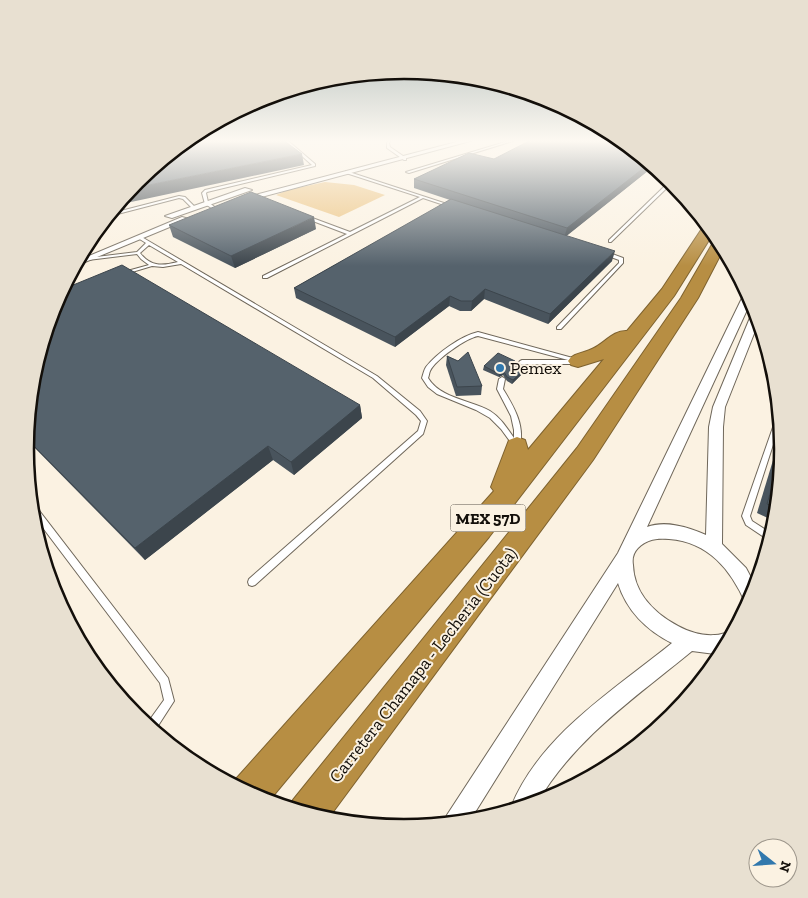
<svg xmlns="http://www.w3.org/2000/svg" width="808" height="898" font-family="'Zilla Slab',serif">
<rect width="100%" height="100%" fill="#fbf2e2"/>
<path fill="#ebc27e" d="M325,182L354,185L385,195L339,217L276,195L288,190Z"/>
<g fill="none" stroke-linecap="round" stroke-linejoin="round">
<defs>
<g id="service">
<path d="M284,140H287L315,164V166L207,192L206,193L208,202L216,208L213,209L205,204L202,193L205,190L312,165Z"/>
<path d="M388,140H391L389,143L390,147L406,158V160H404L387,148V143Z"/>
<path d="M512,140H516L409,173L406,172Z"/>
<path d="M346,171L453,206L450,207L423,198L267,278H263V276L347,234L305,218V216H307L350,232L420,197L346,173Z"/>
<path d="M671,180L673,182L611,242H609V240Z"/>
<path d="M179,196L185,197L194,206V208H192L183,199L179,198L106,217L109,214Z"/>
<path d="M138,236H140L377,376L420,411L427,421L423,434L255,585L252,586L249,585L248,582L249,579L418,431L421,421L416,415L373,378L181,264L163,267L152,266L122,275L120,274V273L149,265L141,259L137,254L88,260L86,259L88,258L137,252L146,243L138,238ZM149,245L178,262C162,266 151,267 140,253Z"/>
<path d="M603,252H607L623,258V263L561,329H557V327L619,263V260L603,254Z"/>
<path d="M478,332L580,360L581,361L580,362H576L573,364H524L518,368L515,366L520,361L522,360H568L478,336C466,338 435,360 430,371C429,373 429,376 428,378C441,399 471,400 490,411C500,417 507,428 514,438V430L511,416L497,389L499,379L502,377L504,378L505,379L503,389C514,407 526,427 519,448H515L501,429L490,418L476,410L437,394L428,387L422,378C423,375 424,370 426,367C437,353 461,336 478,332Z"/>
<path d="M778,413H779L780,423L750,516L752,521L772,534L770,541L746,525L742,516Z"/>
<path d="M30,503L34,504L168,678L174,701L154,732L146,725L164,700L160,683L31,512Z"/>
</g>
<g id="minor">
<path d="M464,140H474L243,202L236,200Z"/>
<path d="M245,188L252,190L172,218L165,216Z"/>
<path d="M182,217L189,219L73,267L77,261Z"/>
<path d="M747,291L752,299L647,527C665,520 689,527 706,535L709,427L713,407L752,313L756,310L759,321L725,407L723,427L722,544L746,568L756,587L748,605L746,604C731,570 709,542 669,539C657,538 647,539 638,548C633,553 632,559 633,565C634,593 654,613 678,626C689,632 702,636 715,635C722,635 726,631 733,633L723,652L715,654L692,651C636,697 574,739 537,803L512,810L511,807C540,735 614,690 672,643C647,631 626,610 618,583L469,822L444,824L447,815L618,553L744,294Z"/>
</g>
<g id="motorway">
<path d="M705,224L714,232L674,296L489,537L268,802L233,785L235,780L494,491L491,487L509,440L517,437L525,440L528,450L604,359L578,367L571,365L568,361C573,353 584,353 592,349C604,344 613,330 627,331L662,289Z"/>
<path d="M718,237L724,248L698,298L593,460L327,820L289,808L293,800L577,448L681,298L714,241Z"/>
</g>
</defs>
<use href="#service" stroke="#6f675a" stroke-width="2"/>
<use href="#minor" stroke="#6f675a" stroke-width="2"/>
<use href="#motorway" stroke="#7e622f" stroke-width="2"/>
<use href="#service" fill="#fff" fill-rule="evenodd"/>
<use href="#minor" fill="#fff" fill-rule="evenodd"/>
<use href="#motorway" fill="#b78e43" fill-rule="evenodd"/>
</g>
<g fill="#49545d">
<path d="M622,140L654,166L566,236L612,261L548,324L484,299L471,311H460L449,306L395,347L296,298L294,288L450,200L414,188V179L494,159Z"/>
<path d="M169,225L316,229L235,268L173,237Z"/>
<path d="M447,356L458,361L482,386L481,395L456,396L446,365Z"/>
<path d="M484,366H518L527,367L526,370L512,384L507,381L503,375L499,377L483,370Z"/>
<path d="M32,375L360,405L362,418L294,475L273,460L145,560L26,439Z"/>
<path d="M781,434L783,449L776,522L757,513Z"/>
</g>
<g fill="#3c454c">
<path d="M302,154L304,165L117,205L129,189Z"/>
<path d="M650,163L654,166L564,238L567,228Z"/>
<path d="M314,217L316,229L235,268L231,256Z"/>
<path d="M615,251L612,261L548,324L550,314Z"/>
<path d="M485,289L484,299L471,311L472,301Z"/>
<path d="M450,296L449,306L395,347V337Z"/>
<path d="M527,367L526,370L512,384L513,380Z"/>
<path d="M504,372L503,375L499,377V374Z"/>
<path d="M360,405L362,418L294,475L291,462Z"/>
<path d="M268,446L273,460L145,560L135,548Z"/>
</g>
<g fill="#55626c" stroke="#3c454c">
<path d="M186,140H283L302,154L129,189L136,181Z"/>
<path d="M531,140H622L650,163L567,228L414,179L469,153L494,159Z"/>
<path d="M251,192L314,217L231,256L169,225Z"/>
<path d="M451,199L615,251L550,314L485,289L472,301H461L450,296L395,337L294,288Z"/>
<path d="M122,265L360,405L291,462L268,446L135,548L26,438L32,375L54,304L61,290Z"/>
<path d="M468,352L482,386L457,387L447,356L458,361Z"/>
<path d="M498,353L515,361L518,366L522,365L527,367L513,380L507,377L504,372L499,374L484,366Z"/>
<path d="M783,449L777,508L767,504Z"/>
</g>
<linearGradient id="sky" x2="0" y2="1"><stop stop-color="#a0aeac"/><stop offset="0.53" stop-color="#fdf9f2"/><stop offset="1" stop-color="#fdf9f2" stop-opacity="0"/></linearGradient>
<rect width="808" height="266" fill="url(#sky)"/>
<circle fill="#3178ad" stroke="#fbf2e2" stroke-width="2" cx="500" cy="368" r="5"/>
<g text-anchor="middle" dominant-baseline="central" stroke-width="4" stroke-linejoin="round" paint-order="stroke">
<rect fill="#fbf2e2" stroke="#59534b" stroke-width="1" x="450.5" y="504.5" width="75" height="27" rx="4"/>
<g font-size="16" font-weight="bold" fill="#130f0a">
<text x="488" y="518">MEX 57D</text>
</g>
<g font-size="18" fill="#130f0a" stroke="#fbf2e2" text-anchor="start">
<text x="510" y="368">Pemex</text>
</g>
<g font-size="18" fill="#130f0a" stroke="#fbf2e2">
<text transform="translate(423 665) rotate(-52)">Carretera Chamapa - Lechería (Cuota)</text>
</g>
</g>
<path d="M0 0H808V898H0ZM34 449a370 370 0 1 1 740 0a370 370 0 1 1-740 0Z" fill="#e8e0d1" fill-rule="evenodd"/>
<path fill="none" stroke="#130f0a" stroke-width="2.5" d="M34 449a370 370 0 1 1 740 0a370 370 0 1 1-740 0Z"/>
<g transform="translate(773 863) rotate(107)"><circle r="24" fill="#fbf2e2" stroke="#9e978c"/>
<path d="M0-4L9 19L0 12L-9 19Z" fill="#3178ad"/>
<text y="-8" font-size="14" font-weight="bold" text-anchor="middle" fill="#130f0a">N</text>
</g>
</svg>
